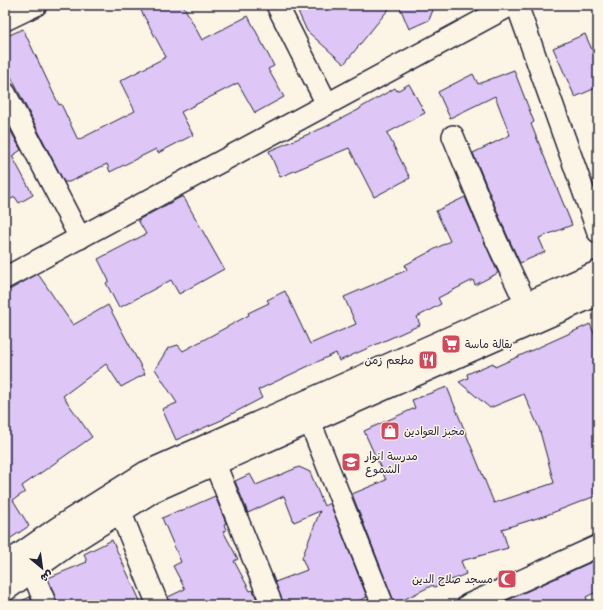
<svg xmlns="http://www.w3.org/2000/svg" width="603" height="610" font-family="'Shantell Sans','Playpen Sans Arabic',sans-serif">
<rect width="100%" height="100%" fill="#fcf5e5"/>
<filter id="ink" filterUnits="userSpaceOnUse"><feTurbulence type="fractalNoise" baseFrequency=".025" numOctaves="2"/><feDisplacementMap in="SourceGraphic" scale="8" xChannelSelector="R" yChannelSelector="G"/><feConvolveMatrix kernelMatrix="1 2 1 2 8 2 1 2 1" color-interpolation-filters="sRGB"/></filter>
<g filter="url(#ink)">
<g fill="#dec6f6" stroke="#22223b">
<path d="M138,5H183L202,40L248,16L274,66L268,69L284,97L255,113L238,83L181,112L193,135L158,153L156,149L110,172L107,164L69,182H64L5,65V37L23,29L59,105L61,104L78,140L135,111L120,81L166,57Z"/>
<path d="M295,5H392L344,64L307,31Z"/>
<path d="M399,5H435L429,20L409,29Z"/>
<path d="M585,34L598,63V87L575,97L553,48Z"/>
<path d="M514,70L534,122L531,124L572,225L539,238L545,252L520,263L507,235L473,153L510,135L495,96L450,118L438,92L473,74L478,84Z"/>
<path d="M409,84L425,113L387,133L410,178L374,197L349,148L280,177L269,151L325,127L360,109V108L395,88L397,91Z"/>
<path d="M9,128L21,150L12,156L33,195L19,203L15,197L5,202V130Z"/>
<path d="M183,196L224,269L179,294L171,280L119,308L106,283L109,281L98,259L146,234L138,220Z"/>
<path d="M465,197L498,273L475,285L473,280L438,298L441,304L417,317L420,325L339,361L336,353L258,390L262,398L224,418V419L176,440L162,409L177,403L155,369L168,348L178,345L183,351L249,315L248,313L269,303L267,300L285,291L310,344L356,324L344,297L407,270L405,265L450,241L436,211Z"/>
<path d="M38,274L73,325L108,305L145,374L121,387L106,364L63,396L92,437L22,486L25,492L13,500L29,526L5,542V290L11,289Z"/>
<path d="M590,324L598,343V495L544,516L502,529L508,548L461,561L466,574L434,587L433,585L395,604L352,494L386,480L364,431L415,408L412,400L447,387L494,503L554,483L539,428L524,394L490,408L459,382L468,378L467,374L493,363L495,367Z"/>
<path d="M299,467L310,472L324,506L330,503L367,597L351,605H284L275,582L307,570L302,558L320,511L294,522L284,496L248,513L235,481L250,474L256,485Z"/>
<path d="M215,496L226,523L224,524L226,530L223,531L238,559L234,561L250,591L253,590L259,605H170L168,597L185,589L173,566L181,562L162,518L180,510L181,511Z"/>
<path d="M112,540L142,605H58L48,578L87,562L84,554Z"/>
<path d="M598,559V591L586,597L589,605H497Z"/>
<path d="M30,597L33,605H13Z"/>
</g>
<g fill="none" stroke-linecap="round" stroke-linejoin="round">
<defs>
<g id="street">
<path d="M277,5L327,104"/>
<path d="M517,5L598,232"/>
<path d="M5,20L36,5"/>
<path d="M5,93L80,238"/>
<path d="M453,136L496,240L526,304"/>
<path d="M5,278L511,5"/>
<path d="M310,422L383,605"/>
<path d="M215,464L272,605"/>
<path d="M120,511L158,605"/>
<path d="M32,571L46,605"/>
<path d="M468,605L598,546"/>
</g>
<g id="secondary">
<path d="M5,565L58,528L145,473L598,272"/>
<path d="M5,590L69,544L153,491L598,294"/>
</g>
</defs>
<use href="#street" stroke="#22223b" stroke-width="24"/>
<use href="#secondary" stroke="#22223b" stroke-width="25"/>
<use href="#street" stroke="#fcf5e5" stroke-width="21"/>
<use href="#secondary" stroke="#fcf5e5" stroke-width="22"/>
</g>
</g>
<defs>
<symbol id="supermarket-square" viewBox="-11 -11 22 22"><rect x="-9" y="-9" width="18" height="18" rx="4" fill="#d1495b" stroke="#fcf5e5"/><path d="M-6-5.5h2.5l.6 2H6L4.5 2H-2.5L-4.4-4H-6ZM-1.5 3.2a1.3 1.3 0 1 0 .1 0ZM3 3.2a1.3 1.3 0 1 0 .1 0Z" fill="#fff"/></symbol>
<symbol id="restaurant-square" viewBox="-11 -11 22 22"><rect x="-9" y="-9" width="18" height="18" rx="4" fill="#d1495b" stroke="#fcf5e5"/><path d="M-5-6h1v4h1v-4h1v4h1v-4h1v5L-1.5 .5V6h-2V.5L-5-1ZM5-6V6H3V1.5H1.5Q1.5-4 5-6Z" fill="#fff"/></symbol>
<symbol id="shop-square" viewBox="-11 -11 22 22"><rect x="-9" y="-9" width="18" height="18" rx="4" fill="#d1495b" stroke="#fcf5e5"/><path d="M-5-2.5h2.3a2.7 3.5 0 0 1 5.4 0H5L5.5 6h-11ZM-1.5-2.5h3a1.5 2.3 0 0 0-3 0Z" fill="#fff"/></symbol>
<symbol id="school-square" viewBox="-11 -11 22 22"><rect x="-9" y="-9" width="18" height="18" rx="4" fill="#d1495b" stroke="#fcf5e5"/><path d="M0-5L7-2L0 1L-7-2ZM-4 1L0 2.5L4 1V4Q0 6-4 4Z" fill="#fff"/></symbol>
<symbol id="mosque-square" viewBox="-11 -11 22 22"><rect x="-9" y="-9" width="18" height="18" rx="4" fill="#d1495b" stroke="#fcf5e5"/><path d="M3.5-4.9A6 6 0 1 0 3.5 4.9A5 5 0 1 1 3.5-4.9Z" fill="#fff"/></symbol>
</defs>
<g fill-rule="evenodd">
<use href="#supermarket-square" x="440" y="333" width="22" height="22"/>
<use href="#restaurant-square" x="417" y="349" width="22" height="22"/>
<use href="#shop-square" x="379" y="420" width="22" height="22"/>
<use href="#school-square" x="340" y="451" width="22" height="22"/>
<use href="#mosque-square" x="496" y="568" width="22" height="22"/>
</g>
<g text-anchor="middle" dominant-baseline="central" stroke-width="3" stroke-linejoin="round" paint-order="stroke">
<g font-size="11" fill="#22223b" stroke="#fcf5e5" text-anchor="start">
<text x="465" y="344">بقالة ماسة</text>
<text x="414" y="360" text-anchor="end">مطعم زمن</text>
<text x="404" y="431">مخبز العوادين</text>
<text x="365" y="456">مدرسة انوار<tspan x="365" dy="13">الشموع</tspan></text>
<text x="493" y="579" text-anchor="end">مسجد صلاح الدين</text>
</g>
</g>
<rect width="603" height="610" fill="none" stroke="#fcf5e5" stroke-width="20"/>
<rect x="10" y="10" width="583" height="590" fill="none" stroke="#22223b" stroke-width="1.5" filter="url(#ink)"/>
<g transform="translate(42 568) rotate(151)" stroke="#fcf5e5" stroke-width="3" paint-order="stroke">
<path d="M0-3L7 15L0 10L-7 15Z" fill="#22223b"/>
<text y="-6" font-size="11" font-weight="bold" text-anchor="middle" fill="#22223b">ش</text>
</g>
</svg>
